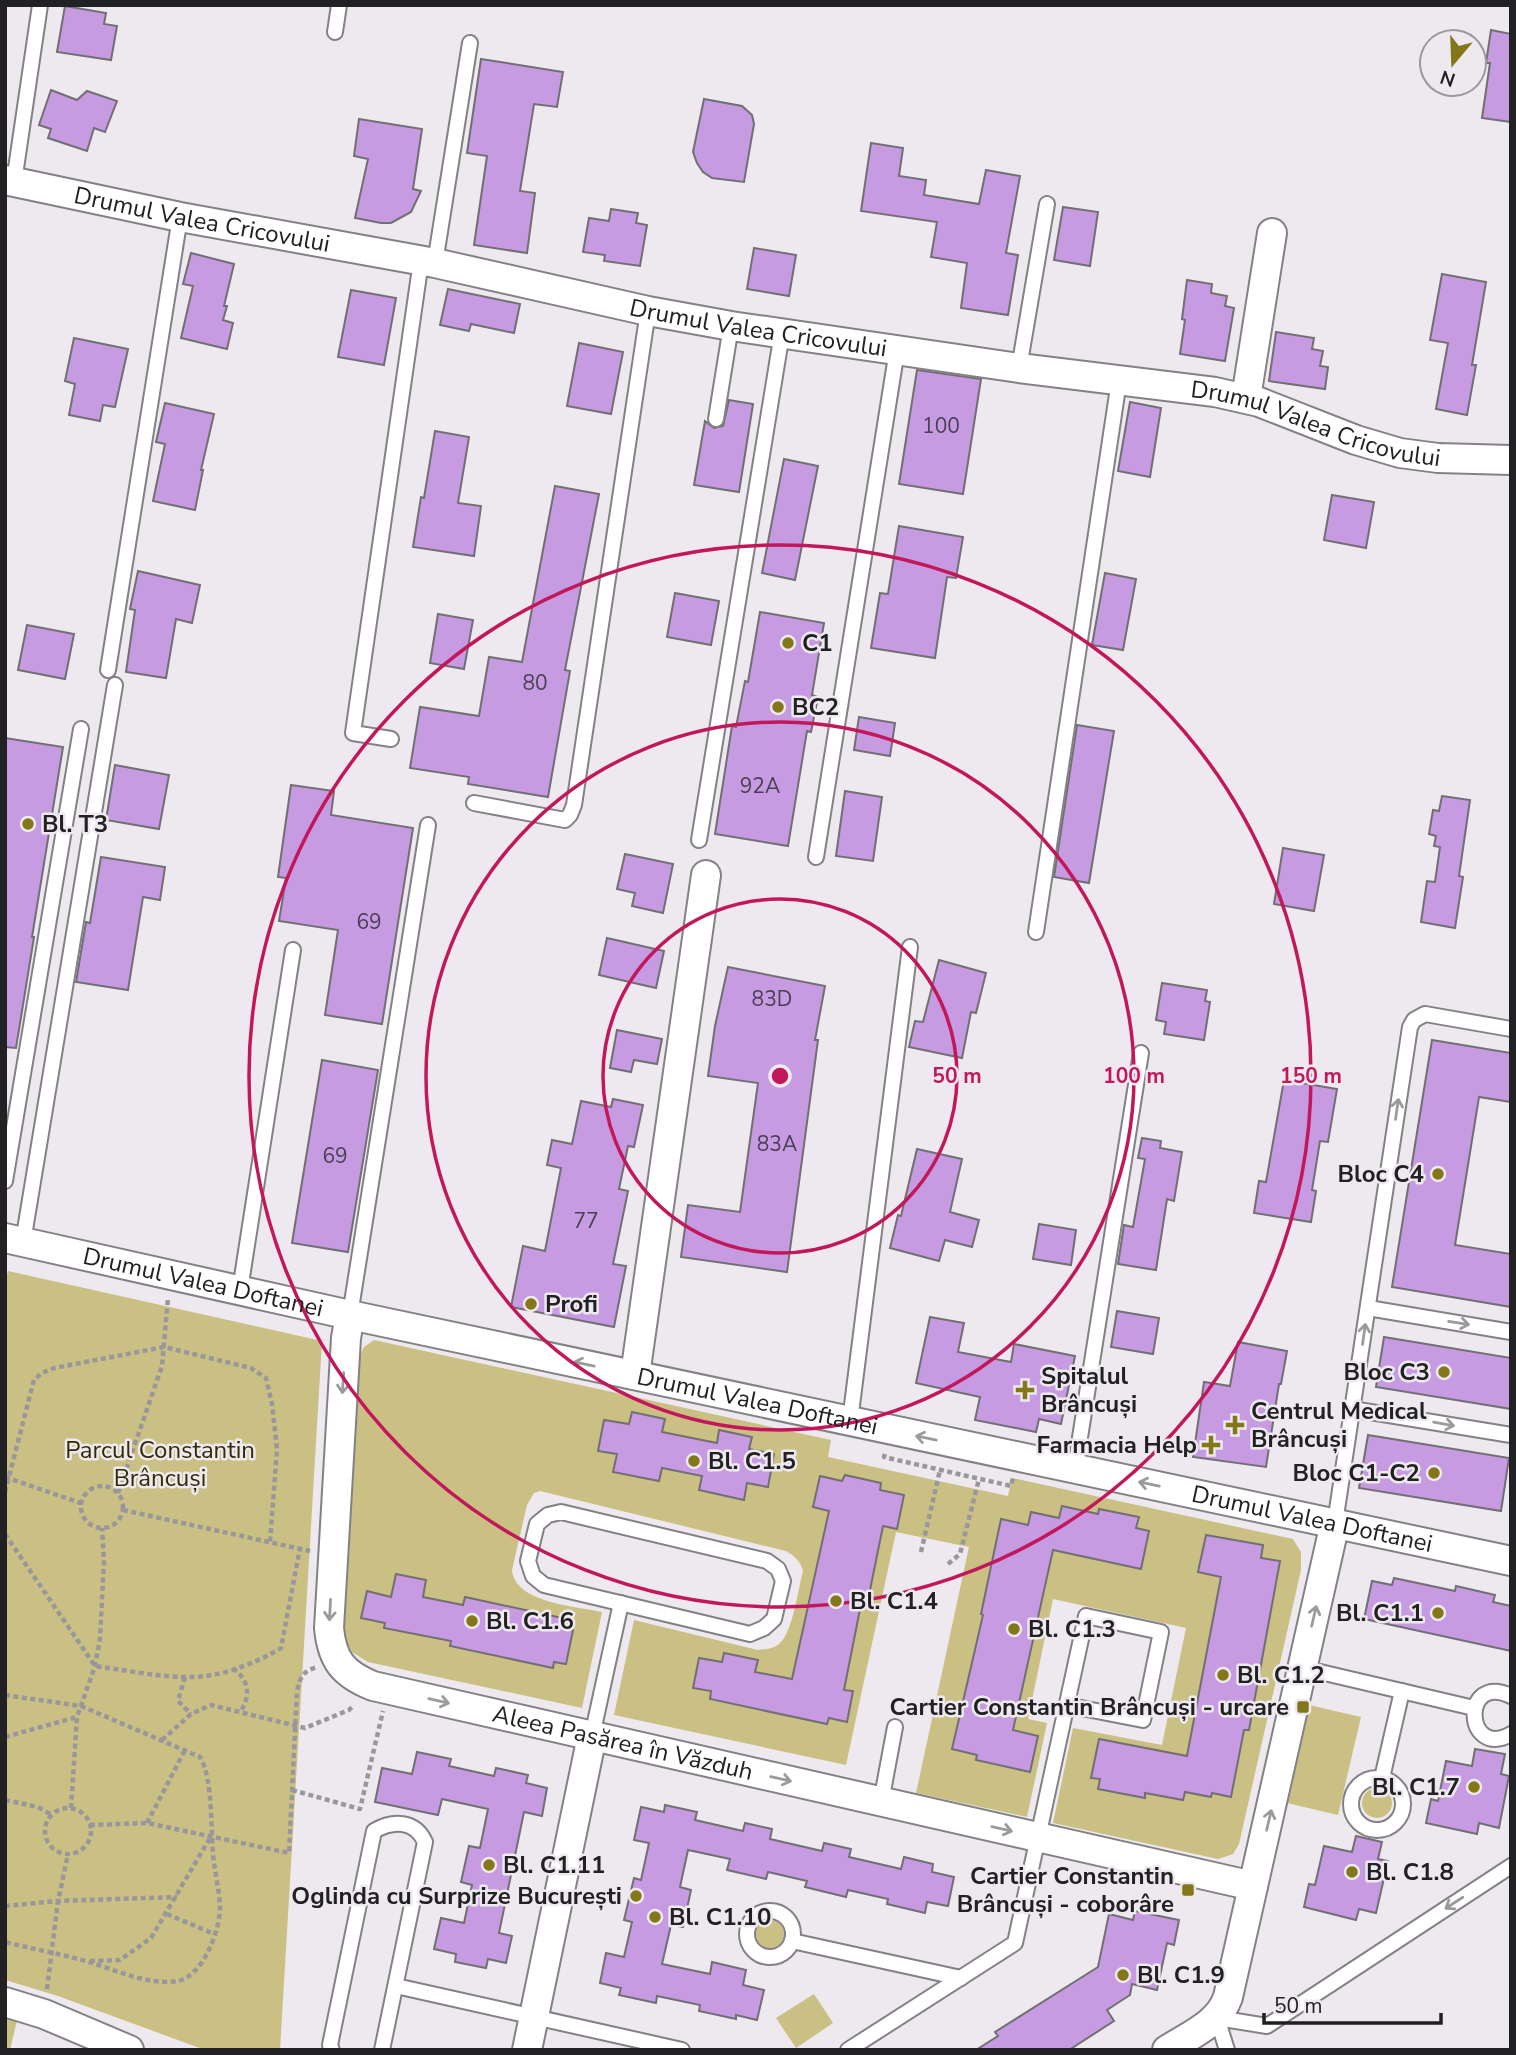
<svg xmlns="http://www.w3.org/2000/svg" width="1516" height="2055" font-family="'Nunito Sans',sans-serif">
<rect width="100%" height="100%" fill="#ede9ef"/>
<g fill="#cac083" fill-rule="evenodd">
<path d="M8,1271L322,1341L280,2050H205L58,1996L5,1980V1282Z"/>
<path d="M374,1340L831,1440L828,1457L1008,1496L1012,1478L1293,1539L1301,1552V1570L1239,1844L1233,1854L1218,1859L1053,1823L1073,1728L1162,1745L1186,1628L1053,1599L1028,1719L1047,1723L1027,1817L916,1793L969,1547L896,1532L846,1765L614,1715L634,1620L758,1650C766,1649 774,1649 780,1643C793,1631 798,1589 803,1571C800,1561 795,1556 786,1551L540,1491L534,1493L527,1505L512,1570C515,1603 575,1606 602,1612L582,1708L368,1662L352,1652L343,1636L359,1358L364,1347ZM632,1412L665,1419L662,1432L717,1443L720,1430L751,1436L749,1449L774,1455L768,1486L748,1483L744,1500L700,1490L702,1476L662,1468L659,1481L613,1472L616,1454L598,1450L604,1420L629,1424ZM845,1475L881,1483L880,1490L904,1495L897,1529L875,1525L869,1595L858,1593C858,1632 852,1653 836,1688L853,1692L847,1721L829,1718L827,1724L710,1700L711,1691L693,1687L699,1658L722,1662L725,1653L758,1660L755,1672L807,1682L799,1646L821,1545L836,1512L813,1507L820,1476L842,1481ZM1062,1506L1085,1511L1097,1520L1099,1509L1138,1517L1136,1528L1149,1532L1141,1569L1053,1550L1013,1730L1038,1736L1030,1771L977,1760V1755L952,1749L961,1707L995,1618L981,1614L989,1576L1011,1558L994,1554L1001,1519L1028,1525L1059,1518ZM1205,1535L1263,1545L1261,1558L1279,1561L1261,1664L1242,1687L1257,1690L1249,1730L1235,1728L1239,1754L1231,1797L1212,1793L1210,1797L1185,1792L1183,1800L1154,1794L1146,1788L1144,1798L1098,1789L1100,1779L1092,1778L1187,1756L1221,1577L1198,1572ZM396,1574L426,1580L421,1603L463,1605L465,1597L566,1619L565,1629L573,1631L566,1664L554,1662L553,1668L513,1660L514,1654L491,1655L450,1647L451,1641L384,1628L385,1623L368,1592L391,1597Z"/>
<path d="M1309,1705L1361,1717L1338,1815L1287,1803Z"/>
<circle cx="1377" cy="1803" r="15"/>
<circle cx="770" cy="1934" r="14"/>
<path d="M814,1994L833,2023L796,2048L776,2018Z"/>
<path d="M5,2017L17,2020L10,2050H5Z"/>
</g>
<g fill="#c69be1" stroke="#726f74" stroke-width="2">
<path d="M65,6L106,13L104,24L117,26L111,60L57,52Z"/>
<path d="M1491,30L1511,34V122L1482,118L1490,63H1486Z"/>
<path d="M481,59L563,72L557,107L534,104L520,191L535,193L527,253L474,245L487,156L467,153Z"/>
<path d="M51,90L77,100L87,91L117,101L105,132L94,128L87,151L48,138L51,129L39,125Z"/>
<path d="M704,99L742,106L752,115L754,124L744,182L712,178L703,172L697,163L693,152Z"/>
<path d="M359,119L422,129L413,189L421,191L411,212L391,223H381L355,218L368,159L354,156Z"/>
<path d="M871,143L903,148L899,176L926,180L924,195L979,204L986,170L1020,176L1006,253L1018,255L1008,315L961,308L967,263L931,257L937,222L861,211Z"/>
<path d="M1063,207L1098,212L1090,266L1054,260Z"/>
<path d="M611,209L638,213L636,223L647,225L640,266L604,261L605,255L583,252L589,218L609,221Z"/>
<path d="M754,248L796,255L789,296L747,289Z"/>
<path d="M191,253L234,264L224,306H227L223,320L233,323L227,349L181,338L193,286L183,284Z"/>
<path d="M1442,274L1486,282L1472,365H1476L1467,415L1436,409L1448,343L1430,340Z"/>
<path d="M1187,280L1212,284L1211,293L1227,296L1225,306L1234,308L1225,361L1180,354L1185,320L1182,319Z"/>
<path d="M448,289L520,304L514,333L471,324L469,331L440,325Z"/>
<path d="M351,290L396,298L384,365L338,357Z"/>
<path d="M1276,332L1314,338L1312,349L1323,351L1320,366L1328,367L1325,389L1269,381Z"/>
<path d="M74,338L128,349L115,407L103,405L100,421L69,415L75,384L65,381Z"/>
<path d="M579,343L623,352L611,414L567,406Z"/>
<path d="M917,370L981,379L963,494L899,484Z"/>
<path d="M729,400L753,404L739,492L694,485L705,421L714,428L723,426Z"/>
<path d="M1130,402L1161,408L1150,477L1118,471Z"/>
<path d="M165,403L214,414L201,470H203L195,510L153,501L165,444L156,442Z"/>
<path d="M435,431L469,437L458,503L481,506L474,556L413,547L421,497L424,498Z"/>
<path d="M784,459L818,466L795,580L762,573Z"/>
<path d="M555,486L599,494L565,670L570,671L548,797L468,784L469,777L410,768L420,707L479,716L489,657L522,662Z"/>
<path d="M1332,495L1374,502L1366,548L1324,540Z"/>
<path d="M899,526L963,537L956,578L947,577L935,658L871,648L880,593L888,594Z"/>
<path d="M138,571L200,585L192,623L176,619L166,678L126,672L135,610L130,609Z"/>
<path d="M1105,573L1136,579L1123,650L1092,645Z"/>
<path d="M675,593L719,601L711,645L667,637Z"/>
<path d="M760,612L824,623L812,695L818,697L811,732L807,731L788,846L715,834L732,726L736,727L745,681L748,682Z"/>
<path d="M438,614L473,620L464,669L430,663Z"/>
<path d="M27,625L74,634L65,679L18,670Z"/>
<path d="M859,717L895,723L890,756L854,750Z"/>
<path d="M1077,725L1114,731L1089,883L1054,877Z"/>
<path d="M5,738L63,747L32,937H34L16,1048L5,1047Z"/>
<path d="M115,765L169,775L159,829L106,820Z"/>
<path d="M291,785L334,791L331,815L413,828L382,1024L325,1015L338,930L279,921L286,878L278,877Z"/>
<path d="M845,791L882,797L873,861L836,856Z"/>
<path d="M1442,796L1470,800L1459,876L1463,877L1455,928L1421,922L1427,881L1435,882L1440,847L1434,846L1436,836L1429,834L1433,810L1439,811Z"/>
<path d="M1283,848L1324,855L1314,911L1274,904Z"/>
<path d="M625,854L673,864L663,913L632,906L635,893L617,889Z"/>
<path d="M101,857L165,867L160,900L143,897L128,990L76,982L86,922L90,923Z"/>
<path d="M607,938L664,951L656,988L599,975Z"/>
<path d="M939,960L986,973L976,1013L971,1012L962,1058L909,1047L915,1021L923,1022Z"/>
<path d="M728,967L825,986L815,1040H818L787,1272L681,1257L688,1205L740,1212L758,1083L708,1076L715,1026Z"/>
<path d="M1162,983L1207,990L1205,1001L1210,1002L1204,1040L1164,1034L1166,1022L1156,1020Z"/>
<path d="M617,1030L662,1039L657,1064L634,1060L631,1072L610,1068Z"/>
<path d="M1432,1040L1511,1053V1102L1479,1097L1455,1245L1511,1254V1307L1392,1287Z"/>
<path d="M322,1060L378,1070L348,1252L292,1243Z"/>
<path d="M1284,1080L1337,1089L1328,1142L1320,1141L1312,1190L1316,1191L1311,1222L1254,1213L1259,1181L1266,1182Z"/>
<path d="M613,1099L643,1105L634,1147L628,1146L619,1189L628,1191L613,1264L626,1266L614,1327L511,1307L523,1246L545,1251L561,1168L547,1165L552,1140L572,1144L581,1101L611,1107Z"/>
<path d="M1142,1138L1161,1141L1160,1148L1182,1152L1174,1201L1167,1199L1156,1270L1118,1264L1124,1225L1133,1227L1145,1159L1138,1158Z"/>
<path d="M917,1149L962,1159L950,1212L979,1220L972,1247L945,1240L939,1261L890,1248L898,1215L901,1216Z"/>
<path d="M1039,1224L1076,1230L1071,1265L1033,1259Z"/>
<path d="M1117,1311L1159,1318L1153,1354L1111,1347Z"/>
<path d="M930,1317L964,1323L958,1352L1011,1362L1014,1344L1075,1356L1061,1424L1039,1419L1036,1432L975,1420L980,1397L916,1383Z"/>
<path d="M1384,1337L1511,1358V1409L1376,1387Z"/>
<path d="M1238,1342L1287,1351L1281,1384H1279L1266,1467L1193,1457L1204,1382L1230,1386Z"/>
<path d="M632,1412L665,1419L662,1432L717,1443L719,1430L752,1437L749,1449L774,1454L768,1487L747,1483L744,1500L699,1490L702,1476L662,1468L659,1481L613,1472L617,1454L598,1451L604,1420L629,1424Z"/>
<path d="M1368,1435L1509,1458L1501,1511L1359,1488Z"/>
<path d="M845,1475L881,1483L880,1490L904,1495L897,1529L883,1526L869,1595L863,1594L844,1690L853,1691L847,1722L829,1718L827,1724L710,1699L711,1691L693,1688L699,1658L722,1662L724,1653L758,1660L755,1672L792,1679L829,1511L813,1507L820,1476L842,1481Z"/>
<path d="M1062,1506L1098,1514L1099,1509L1139,1517L1136,1528L1149,1531L1141,1569L1053,1550L1013,1730L1038,1736L1030,1772L976,1760L977,1755L952,1749L983,1615L981,1614L1001,1519L1028,1525L1031,1512L1059,1518Z"/>
<path d="M1206,1535L1263,1545L1261,1558L1280,1561L1249,1730H1244L1231,1797L1212,1793L1211,1797L1185,1792L1183,1800L1145,1793V1798L1098,1789L1100,1779L1091,1778L1099,1739L1187,1756L1221,1577L1198,1572Z"/>
<path d="M396,1574L426,1580L423,1597L463,1605L465,1597L567,1619L565,1629L573,1630L566,1664L554,1662L553,1668L450,1646L451,1641L384,1628L385,1623L361,1618L367,1591L391,1597Z"/>
<path d="M1394,1578L1455,1591L1456,1586L1495,1595L1493,1602L1511,1606V1651L1364,1619L1372,1581L1392,1585Z"/>
<path d="M1475,1749L1505,1754L1501,1774L1509,1776L1499,1828L1479,1823L1477,1834L1426,1823L1431,1799L1438,1801L1446,1761L1472,1766Z"/>
<path d="M417,1752L451,1759L449,1766L494,1776L496,1768L528,1775L526,1783L547,1788L542,1816L524,1812L499,1933L512,1936L506,1963L488,1959L486,1968L455,1962L456,1954L434,1949L441,1918L464,1923L472,1885L461,1882L469,1846L480,1848L488,1809L442,1799L438,1815L375,1802L382,1768L412,1774Z"/>
<path d="M665,1805L697,1812L695,1820L743,1831L745,1823L772,1829L770,1839L822,1851L824,1843L851,1849L849,1857L901,1869L904,1857L933,1864L932,1872L954,1877L948,1906L927,1902L925,1913L887,1904L888,1899L848,1890L846,1897L805,1887L807,1881L768,1872L766,1879L727,1870L730,1859L688,1850L680,1887L691,1890L683,1927L671,1925L662,1964L710,1974L712,1962L746,1970L743,1985L764,1990L757,2020L736,2015V2019L699,2011L700,2005L657,1996L656,2003L619,1995L621,1988L600,1983L606,1953L624,1957L632,1922L624,1920L634,1878L641,1880L649,1843L634,1840L641,1807L664,1812Z"/>
<path d="M1356,1836L1382,1842L1378,1859L1388,1861L1376,1913L1359,1909L1356,1920L1304,1907L1309,1884L1315,1885L1324,1846L1352,1852Z"/>
<path d="M1135,1911L1179,1920L1174,1945L1167,1943L1157,1990L1132,1984L1130,1995L1107,2010L1114,2021L1069,2050H976L998,2036L995,2032L1098,1967L1109,1914L1133,1920Z"/>
</g>
<g fill="none" stroke-linecap="round" stroke-linejoin="round">
<defs>
<g id="lane">
<path d="M335,32L339,5"/>
<path d="M14,182L40,5"/>
<path d="M435,263L470,43"/>
<path d="M1019,368L1047,204"/>
<path d="M716,419L731,326"/>
<path d="M108,670L180,217"/>
<path d="M391,739L353,733L421,261"/>
<path d="M474,803L565,820L570,815L574,805L648,311"/>
<path d="M699,840L782,333"/>
<path d="M816,857L897,350"/>
<path d="M1036,932L1119,381"/>
<path d="M5,1181L81,729"/>
<path d="M23,1242L115,685"/>
<path d="M240,1290L293,950"/>
<path d="M1368,1308L1511,1332"/>
<path d="M350,1315L428,825"/>
<path d="M1352,1409L1511,1435"/>
<path d="M850,1421L910,947"/>
<path d="M1075,1469L1141,1053"/>
<path d="M561,1512L767,1561L778,1569L783,1581L774,1619L764,1628L750,1634L544,1585L533,1576L528,1561L537,1524L548,1515Z"/>
<path d="M1335,1523L1410,1027L1414,1020L1425,1014L1511,1029"/>
<path d="M1303,1668L1474,1708"/>
<path d="M1511,1696C1460,1672 1465,1760 1511,1734"/>
<path d="M592,1736L621,1603"/>
<path d="M1382,1778L1402,1691"/>
<circle cx="1377" cy="1804" r="26"/>
<path d="M881,1802L895,1727"/>
<circle cx="770" cy="1934" r="23"/>
<path d="M792,1941L961,1978"/>
<path d="M396,1986L682,2050"/>
<path d="M332,2050L330,2045L374,1831C393,1820 415,1820 425,1842L382,2050"/>
<path d="M848,2050L1015,1943L1086,1616L1161,1632L1143,1720L1066,1705"/>
<path d="M1227,2050L1217,2018L1267,2026L1511,1866"/>
</g>
<g id="street">
<path id="s1" d="M5,180L180,217L435,263L648,311L731,326L1019,368L1215,392L1259,402L1356,440L1400,453L1438,458L1511,460"/>
<path d="M1246,398L1272,233"/>
<path id="s2" d="M5,1238L350,1315L1511,1561"/>
<path id="s3" d="M350,1315L346,1338L329,1628C332,1660 343,1674 373,1686L1253,1886"/>
<path d="M635,1375L706,875"/>
<path d="M5,2002L44,2014L129,2050"/>
<path d="M527,2050L592,1736"/>
<path d="M1167,2050C1190,2035 1219,2024 1228,1997L1335,1523"/>
</g>
</defs>
<use href="#lane" stroke="#848186" stroke-width="18"/>
<use href="#street" stroke="#848186" stroke-width="32"/>
<g stroke="#99979b" stroke-width="4.5" stroke-dasharray="5 3.5" stroke-linecap="butt">
<path d="M885,1454L884,1457L1011,1486L1013,1478"/>
<path d="M5,1477L81,1503"/>
<circle cx="102" cy="1507" r="21"/>
<path d="M5,1492L34,1380L42,1373L54,1368L164,1347L251,1368L266,1378L272,1404L277,1449L270,1542"/>
<path d="M118,1493L162,1366L168,1298"/>
<path d="M123,1510L310,1551"/>
<path d="M5,1534L95,1666C125,1670 157,1677 187,1677C218,1678 255,1664 281,1648L300,1548"/>
<path d="M921,1552L940,1470"/>
<path d="M948,1564L960,1554L979,1479"/>
<path d="M233,1668C249,1681 251,1694 241,1711"/>
<path d="M185,1677L178,1701L191,1714"/>
<path d="M5,1695L81,1706L200,1757C214,1780 210,1834 214,1863C216,1877 219,1891 220,1905C221,1929 203,1976 178,1981C149,1986 116,1970 89,1962C61,1954 33,1949 5,1942"/>
<path d="M5,1737L77,1717"/>
<path d="M162,1740L191,1714L211,1705L305,1728L349,1710L354,1705"/>
<path d="M292,1790L360,1809L383,1711"/>
<path d="M5,1800L38,1807L52,1815"/>
<path d="M71,1808L77,1717L95,1666L100,1639L104,1560L102,1528"/>
<circle cx="68" cy="1831" r="23"/>
<path d="M147,1823L185,1750"/>
<path d="M90,1825L147,1823L289,1853L297,1691C300,1677 303,1671 317,1667"/>
<path d="M5,1906L58,1901L177,1897"/>
<path d="M167,1914L214,1934"/>
<path d="M90,1961L120,1960L151,1938L210,1838"/>
<path d="M47,1989L58,1901L68,1854"/>
</g>
<use href="#lane" stroke="#fff" stroke-width="14"/>
<use href="#street" stroke="#fff" stroke-width="28"/>
</g>
<defs><path id="oneway-shaft" d="M-6 0H5M1.5-3L5.5 0L1.5 3" fill="none" stroke-width="1.6" stroke-linecap="round" stroke-linejoin="round" transform="scale(1.75)"/></defs>
<g stroke="#9b9b9c">
<use href="#oneway-shaft" transform="translate(1397 1109) rotate(-82)"/>
<use href="#oneway-shaft" transform="translate(1459 1323) rotate(9)"/>
<use href="#oneway-shaft" transform="translate(1364 1334) rotate(-82)"/>
<use href="#oneway-shaft" transform="translate(584 1364) rotate(-168)"/>
<use href="#oneway-shaft" transform="translate(343 1383) rotate(94)"/>
<use href="#oneway-shaft" transform="translate(1444 1424) rotate(10)"/>
<use href="#oneway-shaft" transform="translate(926 1438) rotate(-168)"/>
<use href="#oneway-shaft" transform="translate(1149 1484) rotate(-168)"/>
<use href="#oneway-shaft" transform="translate(330 1610) rotate(93)"/>
<use href="#oneway-shaft" transform="translate(1314 1616) rotate(-77)"/>
<use href="#oneway-shaft" transform="translate(439 1701) rotate(13)"/>
<use href="#oneway-shaft" transform="translate(781 1779) rotate(13)"/>
<use href="#oneway-shaft" transform="translate(1269 1820) rotate(-77)"/>
<use href="#oneway-shaft" transform="translate(1002 1829) rotate(13)"/>
<use href="#oneway-shaft" transform="translate(1454 1903) rotate(147)"/>
</g>
<g fill="none" stroke="#c2185b" stroke-width="3.5">
<circle cx="780" cy="1076" r="177"/>
<circle cx="780" cy="1076" r="354"/>
<circle cx="780" cy="1076" r="531"/>
</g>
<g fill="#84771a" stroke="#ede9ef" stroke-width="2.5">
<circle cx="788" cy="643" r="7"/>
<circle cx="778" cy="707" r="7"/>
<circle cx="28" cy="824" r="7"/>
<circle cx="1438" cy="1174" r="7"/>
<circle cx="531" cy="1304" r="7"/>
<circle cx="1444" cy="1372" r="7"/>
<path d="M1021.5 1379.5h7v7h7v7h-7v7h-7v-7h-7v-7h7z"/>
<path d="M1231.5 1414.5h7v7h7v7h-7v7h-7v-7h-7v-7h7z"/>
<path d="M1207.5 1434.5h7v7h7v7h-7v7h-7v-7h-7v-7h7z"/>
<circle cx="694" cy="1461" r="7"/>
<circle cx="1434" cy="1473" r="7"/>
<circle cx="836" cy="1601" r="7"/>
<circle cx="1438" cy="1613" r="7"/>
<circle cx="472" cy="1621" r="7"/>
<circle cx="1014" cy="1629" r="7"/>
<circle cx="1223" cy="1675" r="7"/>
<rect x="1296" y="1700" width="14" height="14" rx="3.5"/>
<circle cx="1474" cy="1787" r="7"/>
<circle cx="489" cy="1865" r="7"/>
<circle cx="1352" cy="1872" r="7"/>
<rect x="1181" y="1883" width="14" height="14" rx="3.5"/>
<circle cx="636" cy="1896" r="7"/>
<circle cx="655" cy="1917" r="7"/>
<circle cx="1123" cy="1975" r="7"/>
</g>
<g text-anchor="middle" dominant-baseline="central" stroke-width="5" stroke-linejoin="round" paint-order="stroke">
<g font-size="21" fill="#4a3f52">
<text x="941" y="426">100</text>
<text x="535" y="683">80</text>
<text x="760" y="786">92A</text>
<text x="369" y="922">69</text>
<text x="772" y="999">83D</text>
<text x="777" y="1144">83A</text>
<text x="335" y="1156">69</text>
<text x="586" y="1221">77</text>
</g>
<g font-size="24" fill="#212022" stroke="#ede9ef">
<text stroke="none"><textPath href="#s1" startOffset="201">Drumul Valea Cricovului</textPath></text>
<text stroke="none"><textPath href="#s1" startOffset="768">Drumul Valea Cricovului</textPath></text>
<text stroke="none"><textPath href="#s1" startOffset="1335">Drumul Valea Cricovului</textPath></text>
<text stroke="none"><textPath href="#s2" startOffset="203">Drumul Valea Doftanei</textPath></text>
<text stroke="none"><textPath href="#s2" startOffset="770">Drumul Valea Doftanei</textPath></text>
<text stroke="none"><textPath href="#s2" startOffset="1337">Drumul Valea Doftanei</textPath></text>
<text stroke="none"><textPath href="#s3" startOffset="648">Aleea Pasărea în Văzduh</textPath></text>
</g>
<g font-size="24" font-weight="bold" fill="#212022" stroke="#ede9ef" text-anchor="start">
<text x="802" y="643">C1</text>
<text x="792" y="707">BC2</text>
<text x="42" y="824">Bl. T3</text>
<text x="1424" y="1174" text-anchor="end">Bloc C4</text>
<text x="545" y="1304">Profi</text>
<text x="1430" y="1372" text-anchor="end">Bloc C3</text>
<text x="1041" y="1376">Spitalul<tspan x="1041" dy="28">Brâncuși</tspan></text>
<text x="1251" y="1411">Centrul Medical<tspan x="1251" dy="28">Brâncuși</tspan></text>
<text x="1197" y="1445" text-anchor="end">Farmacia Help</text>
<text x="708" y="1461">Bl. C1.5</text>
<text x="1420" y="1473" text-anchor="end">Bloc C1-C2</text>
<text x="850" y="1601">Bl. C1.4</text>
<text x="1424" y="1613" text-anchor="end">Bl. C1.1</text>
<text x="486" y="1621">Bl. C1.6</text>
<text x="1028" y="1629">Bl. C1.3</text>
<text x="1237" y="1675">Bl. C1.2</text>
<text x="1289" y="1707" text-anchor="end">Cartier Constantin Brâncuși - urcare</text>
<text x="1460" y="1787" text-anchor="end">Bl. C1.7</text>
<text x="503" y="1865">Bl. C1.11</text>
<text x="1366" y="1872">Bl. C1.8</text>
<text x="1174" y="1876" text-anchor="end">Cartier Constantin<tspan x="1174" dy="28">Brâncuși - coborâre</tspan></text>
<text x="622" y="1896" text-anchor="end">Oglinda cu Surprize București</text>
<text x="669" y="1917">Bl. C1.10</text>
<text x="1137" y="1975">Bl. C1.9</text>
</g>
<g font-size="24" fill="#312b04" stroke="#ede9ef">
<text x="160" y="1450">Parcul Constantin<tspan x="160" dy="28">Brâncuși</tspan></text>
</g>
</g>
<circle cx="780" cy="1076" r="10" fill="#c2185b" stroke="#ede9ef" stroke-width="3.5"/>
<g font-size="21" text-anchor="middle" font-weight="bold" fill="#c2185b" stroke="#ede9ef" stroke-width="5" stroke-linejoin="round" paint-order="stroke">
<text x="957" y="1083">50 m</text>
<text x="1134" y="1083">100 m</text>
<text x="1311" y="1083">150 m</text>
</g>
<rect width="1516" height="2055" fill="none" stroke="#212022" stroke-width="14"/>
<g transform="translate(1453 63) rotate(199)"><circle r="33" fill="#ede9ef" stroke="#9b999d" stroke-width="2"/>
<path d="M0-5L12 26L0 18L-12 26Z" fill="#84771a"/>
<text y="-10" font-size="19" font-weight="bold" text-anchor="middle" fill="#212022">N</text>
</g>
<path d="M1264 2013v10h177v-10" fill="none" stroke="#212022" stroke-width="3.5"/>
<text x="1274" y="2013" font-size="21" fill="#212022" stroke="#ede9ef" stroke-width="5" paint-order="stroke">50 m</text>
</svg>
